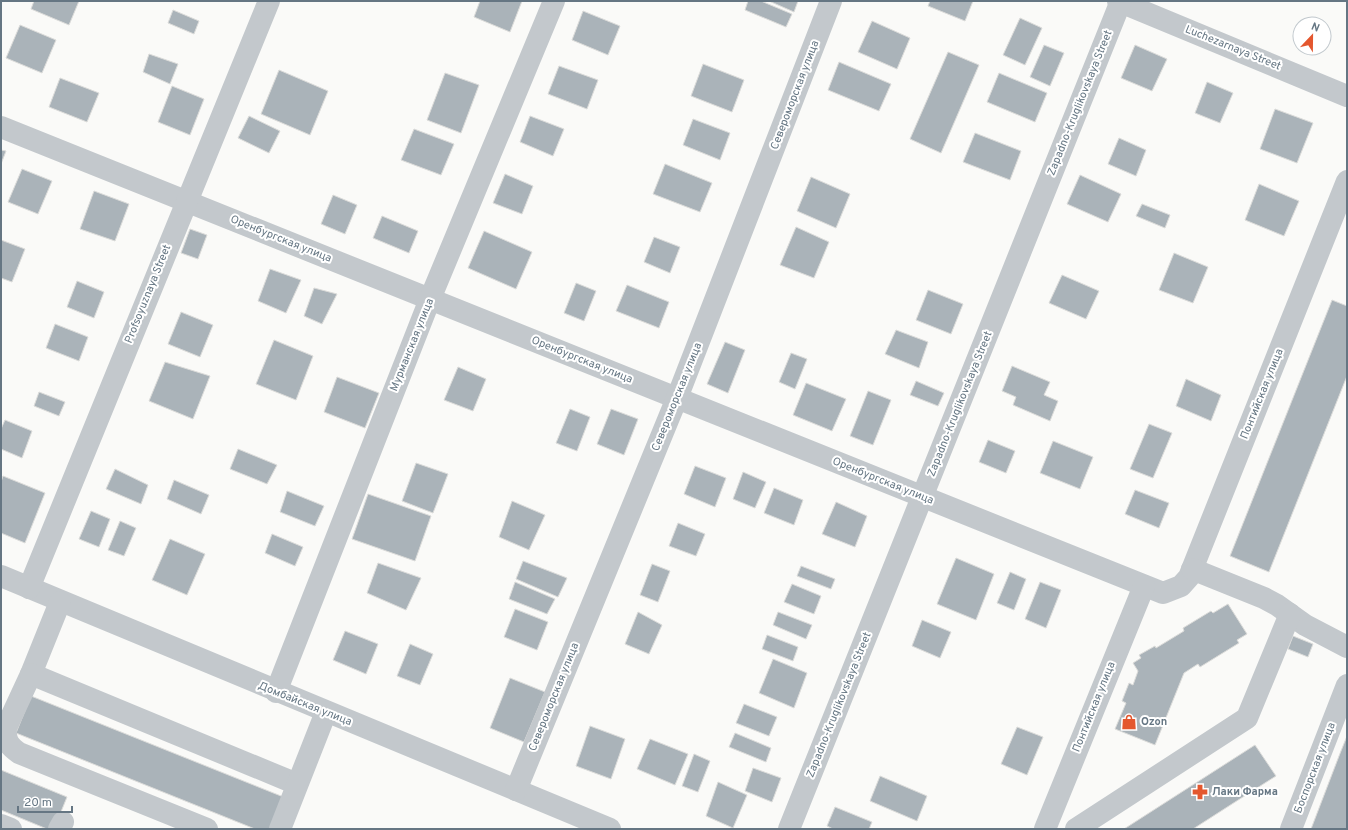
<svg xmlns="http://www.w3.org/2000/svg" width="1348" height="830" font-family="Overpass,sans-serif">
<rect width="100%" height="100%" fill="#fafaf8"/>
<g fill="#aab3b9" stroke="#dcdcda">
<path d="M34,1H79L69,25L31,9Z"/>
<path d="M480,1H522L510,32L474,17Z"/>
<path d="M748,1H761L792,14L786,27L745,10Z"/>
<path d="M769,1H798L794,12Z"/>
<path d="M930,1H973L965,21L928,6Z"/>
<path d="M173,10L199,21L194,34L168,23Z"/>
<path d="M583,11L620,26L608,55L572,40Z"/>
<path d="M1020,18L1042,28L1025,65L1003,55Z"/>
<path d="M872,21L910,38L897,69L858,52Z"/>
<path d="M20,25L56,40L42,73L6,58Z"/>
<path d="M1044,45L1064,53L1050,86L1030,77Z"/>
<path d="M1135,45L1167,59L1152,91L1121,78Z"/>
<path d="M948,52L979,65L941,153L910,139Z"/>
<path d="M149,54L178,64L170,84L143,72Z"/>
<path d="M839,62L891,84L879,111L828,90Z"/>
<path d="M703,64L744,80L732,112L691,96Z"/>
<path d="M559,66L598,80L587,109L548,94Z"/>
<path d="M279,70L328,91L310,135L261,114Z"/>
<path d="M445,73L479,85L461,133L427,120Z"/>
<path d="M999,73L1047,93L1035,122L987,102Z"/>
<path d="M60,78L99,93L87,122L49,107Z"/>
<path d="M1207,82L1233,93L1220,123L1195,113Z"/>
<path d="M172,86L204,99L190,135L158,122Z"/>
<path d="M1275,109L1313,123L1297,163L1260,149Z"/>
<path d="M249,116L280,131L269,153L238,138Z"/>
<path d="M530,116L564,129L553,156L520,142Z"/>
<path d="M693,119L730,133L720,160L683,145Z"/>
<path d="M414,129L454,144L441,175L401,160Z"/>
<path d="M975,133L1021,151L1010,180L963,162Z"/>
<path d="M1119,138L1146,150L1136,176L1108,164Z"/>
<path d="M1,150L6,151L1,164Z"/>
<path d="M665,164L712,183L700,212L653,194Z"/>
<path d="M22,169L52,181L38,214L8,202Z"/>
<path d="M505,174L533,186L522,214L493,203Z"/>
<path d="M1080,175L1121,194L1108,222L1067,204Z"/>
<path d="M811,177L850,194L836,228L797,211Z"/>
<path d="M1259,184L1299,201L1284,236L1245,220Z"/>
<path d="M94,191L129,204L115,241L80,229Z"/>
<path d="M333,195L357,205L345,234L321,224Z"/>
<path d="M1142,204L1170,215L1165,228L1136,216Z"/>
<path d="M382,216L418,231L409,253L373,238Z"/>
<path d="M796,227L829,242L814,278L780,265Z"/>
<path d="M190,229L207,235L198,259L181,253Z"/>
<path d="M484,231L532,252L516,289L468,268Z"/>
<path d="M654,237L680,247L670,273L644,262Z"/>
<path d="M1,240L25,249L12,282L1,278Z"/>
<path d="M1174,253L1208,267L1193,303L1159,290Z"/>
<path d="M270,269L301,280L286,313L258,301Z"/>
<path d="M1062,275L1099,291L1086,319L1049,303Z"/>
<path d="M77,281L104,292L94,318L67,307Z"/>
<path d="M576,283L596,291L584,321L564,313Z"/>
<path d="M627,285L669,302L659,328L616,311Z"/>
<path d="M314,288L337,294L322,324L304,316Z"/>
<path d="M928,290L963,304L951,334L916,320Z"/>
<path d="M1332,300L1347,306V376L1269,572L1230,556Z"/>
<path d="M181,312L213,325L200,357L168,344Z"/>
<path d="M55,324L88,337L79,361L46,348Z"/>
<path d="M896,330L928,342L919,368L885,354Z"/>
<path d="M274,340L313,356L296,400L256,384Z"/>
<path d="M725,342L745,350L728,393L707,384Z"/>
<path d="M791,353L807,359L795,389L779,382Z"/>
<path d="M165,362L210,376L193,419L149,401Z"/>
<path d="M1012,366L1050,382L1044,395L1058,401L1050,421L1013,405L1016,397L1002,391Z"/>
<path d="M458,367L486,379L473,411L444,400Z"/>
<path d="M337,377L379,393L365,428L324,412Z"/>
<path d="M1186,379L1221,395L1211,421L1176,406Z"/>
<path d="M916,381L944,393L938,406L910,395Z"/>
<path d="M806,383L846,399L832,431L793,415Z"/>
<path d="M868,391L891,400L873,445L850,436Z"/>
<path d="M39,392L65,402L59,416L34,406Z"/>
<path d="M570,409L590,417L577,451L556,443Z"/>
<path d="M611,409L638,419L624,455L597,444Z"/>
<path d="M5,420L32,431L22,458L1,449V429Z"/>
<path d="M1149,424L1172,433L1153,478L1130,469Z"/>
<path d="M988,440L1015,451L1006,473L979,462Z"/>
<path d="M1053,441L1093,457L1080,489L1040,473Z"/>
<path d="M238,449L277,465L267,484L230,469Z"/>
<path d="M416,463L448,474L433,513L402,501Z"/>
<path d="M695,466L726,478L715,507L684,494Z"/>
<path d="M115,469L148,485L141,504L106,489Z"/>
<path d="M743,472L766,482L755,508L733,499Z"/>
<path d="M3,476L45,493L25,543L1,533V482Z"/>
<path d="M174,480L209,495L201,514L167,499Z"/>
<path d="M774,488L803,500L794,525L764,513Z"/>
<path d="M1135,490L1169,503L1159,528L1125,514Z"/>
<path d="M287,491L324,506L315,526L280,512Z"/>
<path d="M368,494L431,516L415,561L352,539Z"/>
<path d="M512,501L545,515L529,550L499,537Z"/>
<path d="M836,502L867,516L855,547L822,534Z"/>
<path d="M91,511L110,519L99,547L79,539Z"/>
<path d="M120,521L136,528L124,556L108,550Z"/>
<path d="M678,523L705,534L696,556L669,546Z"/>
<path d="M272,534L303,547L295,566L265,553Z"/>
<path d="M170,539L205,554L187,595L152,580Z"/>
<path d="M956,558L994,574L976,620L937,604Z"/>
<path d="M523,561L567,578L558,597L516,579Z"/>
<path d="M378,563L421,578L406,610L367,593Z"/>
<path d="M652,564L670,571L658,602L640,595Z"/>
<path d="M801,566L835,579L831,589L797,576Z"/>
<path d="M1010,572L1026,579L1014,610L997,603Z"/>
<path d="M515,582L555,599L547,614L509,599Z"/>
<path d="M1040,582L1061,590L1046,628L1025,619Z"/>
<path d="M792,584L821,596L814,614L784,602Z"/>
<path d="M1228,604L1247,634L1237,640L1239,643L1200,667L1198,664L1184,673L1155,745L1115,729L1126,703L1122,701L1129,683L1133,685L1138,671L1133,663L1141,658L1139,655L1155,646L1156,648L1184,631L1183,628L1211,611L1213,613Z"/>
<path d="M515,609L548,622L537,650L504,637Z"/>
<path d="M638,612L662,625L649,654L625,644Z"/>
<path d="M778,612L812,625L806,639L773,625Z"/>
<path d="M922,620L951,632L940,658L912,646Z"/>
<path d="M345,631L378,644L366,674L333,660Z"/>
<path d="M767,635L798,647L793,661L762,649Z"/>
<path d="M1293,636L1313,644L1308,657L1288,649Z"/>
<path d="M410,644L433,654L420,685L397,676Z"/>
<path d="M773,659L807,673L794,708L759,693Z"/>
<path d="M510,678L545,692L524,742L490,728Z"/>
<path d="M31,696L286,798L274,829H255L16,733Z"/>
<path d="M744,704L777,717L769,736L736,723Z"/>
<path d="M590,726L625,739L611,779L576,766Z"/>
<path d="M1017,727L1043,737L1027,775L1001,764Z"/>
<path d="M735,733L771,748L766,762L729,747Z"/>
<path d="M1347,736V829H1311L1339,756Z"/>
<path d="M650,739L688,754L675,785L637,769Z"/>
<path d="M1255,745L1276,776L1246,795L1193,829H1124Z"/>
<path d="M694,754L710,761L698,792L682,786Z"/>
<path d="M753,768L781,778L772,802L745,791Z"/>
<path d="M1,770L67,797L54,829H47L1,810Z"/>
<path d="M880,776L927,796L917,821L870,801Z"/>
<path d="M718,782L747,795L733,828L706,816Z"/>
<path d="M835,807L872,822L869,829H833L827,826Z"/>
</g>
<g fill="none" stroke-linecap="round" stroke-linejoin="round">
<g stroke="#c3c8cc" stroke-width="22">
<path d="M1118,1L1347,96"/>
<path d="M1,127L1163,593L1181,586L1189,577L1347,181"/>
<path d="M1192,569L1264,598L1277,605L1305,625L1347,647"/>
<path d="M1,576L610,829"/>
<path d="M29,588L269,1"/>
<path d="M60,602L31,674L6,728C5,741 9,746 19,753L207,829"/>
<path d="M31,674L297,784"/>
<path d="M276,692L430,299L554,1"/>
<path d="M516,790L677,398L831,1"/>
<path d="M1,825L11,829"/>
<path d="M59,829L63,822"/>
<path d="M280,829L326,712"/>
<path d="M789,829L1121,1"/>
<path d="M1045,829L1144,586"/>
<path d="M1076,829L1247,718L1290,614"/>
<path d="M1291,829L1347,685"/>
</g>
</g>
<defs>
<symbol id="shop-bare" viewBox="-9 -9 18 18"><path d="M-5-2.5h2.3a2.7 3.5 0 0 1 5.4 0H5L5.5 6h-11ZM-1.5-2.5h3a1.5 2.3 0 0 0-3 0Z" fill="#e4572e" stroke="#fff" stroke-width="2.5" paint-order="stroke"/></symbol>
<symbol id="pharmacy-bare" viewBox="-9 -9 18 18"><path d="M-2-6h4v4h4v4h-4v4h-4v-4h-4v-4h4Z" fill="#e4572e" stroke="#fff" stroke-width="2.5" paint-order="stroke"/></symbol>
</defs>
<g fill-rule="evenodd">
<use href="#shop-bare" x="1118" y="711" width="22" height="22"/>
<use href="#pharmacy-bare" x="1189" y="781" width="22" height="22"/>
</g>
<g text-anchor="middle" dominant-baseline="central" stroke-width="4" stroke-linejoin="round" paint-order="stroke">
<g font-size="11" fill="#657683" stroke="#fff">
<text transform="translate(1233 48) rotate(22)">Luchezarnaya Street</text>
<text transform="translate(795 95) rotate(-69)">Североморская улица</text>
<text transform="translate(1080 103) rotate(-68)">Zapadno-Kruglikovskaya Street</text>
<text transform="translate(281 239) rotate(22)">Оренбургская улица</text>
<text transform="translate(148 294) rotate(-68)">Profsoyuznaya Street</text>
<text transform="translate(412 345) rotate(-68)">Мурманская улица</text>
<text transform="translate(582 360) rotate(22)">Оренбургская улица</text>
<text transform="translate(1262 394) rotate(-68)">Понтийская улица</text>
<text transform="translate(677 397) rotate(-68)">Североморская улица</text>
<text transform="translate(960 404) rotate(-68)">Zapadno-Kruglikovskaya Street</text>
<text transform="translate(883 481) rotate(22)">Оренбургская улица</text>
<text transform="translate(554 697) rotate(-68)">Североморская улица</text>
<text transform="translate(305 704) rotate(22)">Домбайская улица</text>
<text transform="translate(839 705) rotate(-68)">Zapadno-Kruglikovskaya Street</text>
<text transform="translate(1094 707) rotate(-68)">Понтийская улица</text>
<text transform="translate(1315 768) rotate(-69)">Боспорская улица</text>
</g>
<g font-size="11" font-weight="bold" fill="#657683" stroke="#fff" text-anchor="start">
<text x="1141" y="722">Ozon</text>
<text x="1212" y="792">Лаки Фарма</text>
</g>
</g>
<rect width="1348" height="830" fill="none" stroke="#657683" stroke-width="4"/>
<g transform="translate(1312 36) rotate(22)"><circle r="19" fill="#ffffff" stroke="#c1c8cd"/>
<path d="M0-3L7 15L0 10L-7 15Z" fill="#e4572e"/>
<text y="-6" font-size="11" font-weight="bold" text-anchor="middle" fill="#657683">N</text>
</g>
<path d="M18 806v6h54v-6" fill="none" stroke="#657683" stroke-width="2"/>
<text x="24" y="806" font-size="12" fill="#657683" stroke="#ffffff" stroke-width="3" paint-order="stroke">20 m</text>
</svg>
